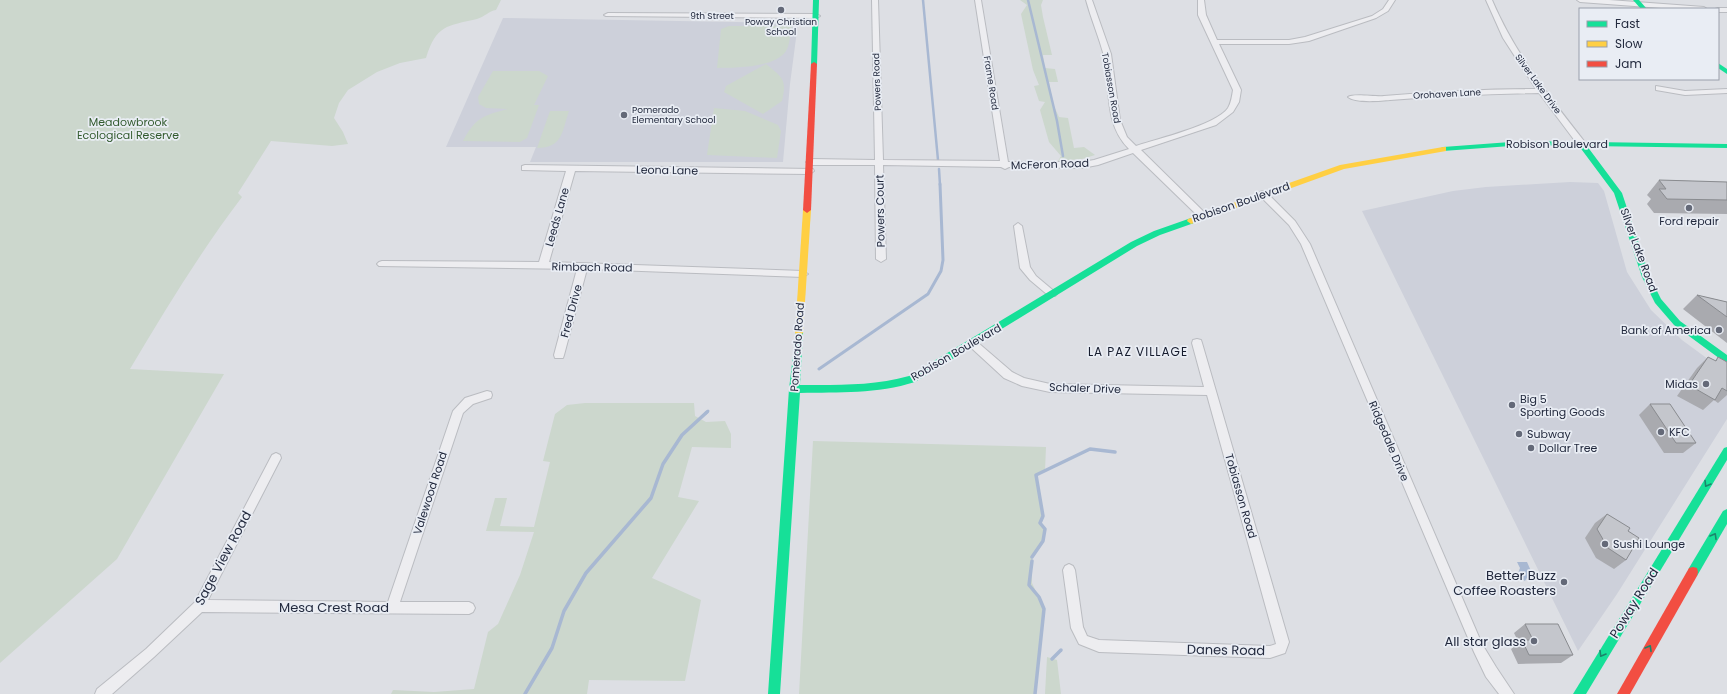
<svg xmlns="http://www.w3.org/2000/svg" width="1727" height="694" font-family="Poppins,sans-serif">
<rect width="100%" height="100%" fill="#dddfe4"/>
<g fill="#cdd0da">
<path d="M503,18L798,23L790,84L783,162H530L536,147H446Z"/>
<path d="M1570,182L1598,183L1604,191L1627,272L1651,310L1682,340L1727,373V419L1617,594L1578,651L1362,211L1453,191L1486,187Z"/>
</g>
<g fill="#ccd7cd">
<path d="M0,0H501L496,10C489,11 484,17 477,19C447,26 436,25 426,58L400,63L377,72L348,90L339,103L334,118L343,132L348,144L332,146L271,141L238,193L242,197C201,251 165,310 130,369L224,374L117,559L0,663Z"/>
<path d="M1020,0H1043L1041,5L1043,17L1052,55H1043L1045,68L1055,69L1058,82H1049L1053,104L1059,117L1068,118L1074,148L1084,147L1095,155L1082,159L1058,161L1061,156L1049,142L1040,110L1045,102L1039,101L1034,86L1039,85L1033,70L1021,14L1027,5Z"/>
<path d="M729,26H792C790,33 790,45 786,51C775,68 735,68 717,68L721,29Z"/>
<path d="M766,64C783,78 787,79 782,101L763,114L724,92L726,86Z"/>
<path d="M493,71H539L548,76L534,105H539L527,138L520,142L463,141C475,118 484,115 508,109L486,108L479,104L478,97Z"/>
<path d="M714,108L745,111L778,125L781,131L777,158L707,155Z"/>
<path d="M550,111H569C562,131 563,148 537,148Z"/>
<path d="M585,403H694L695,416L706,422L725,421L731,434V448L692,447L678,497L699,501L652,578L701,600L685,681L589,680L587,694H391L393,690L434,692L474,689L488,632L498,624L520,575L534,532L486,531L495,498H507L500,526L534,527L550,462L543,461L555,414L567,405Z"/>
<path d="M813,441L1046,447L1045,471L1036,476L1043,516L1040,523L1045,529L1043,541L1032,557V583L1044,609L1035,694H799Z"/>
<path d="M1047,657L1057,660L1061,694H1045Z"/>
</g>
<path fill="#a8b8d2" d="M1517,562H1527L1531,571L1525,581L1517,576L1520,568Z"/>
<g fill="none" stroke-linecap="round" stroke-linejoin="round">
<g stroke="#a8b8d2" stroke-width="2.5">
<path d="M923,0L938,160"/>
<path d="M1028,0L1057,121L1063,156"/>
<path d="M939,169L940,185"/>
</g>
<g stroke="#a8b8d2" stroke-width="3">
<path d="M819,369L928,294L941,271L943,260L940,184"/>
<path d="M706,413L708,411"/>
</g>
<g stroke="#a8b8d2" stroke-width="3.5">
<path d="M1032,557L1043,541L1045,529L1040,523L1043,516L1036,475L1090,449L1115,452"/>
<path d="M1032,561L1029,585L1039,597L1044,609L1035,694"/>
<path d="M1052,659L1061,650"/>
<path d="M525,694L552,648L564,611L586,573L651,498L663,464L682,435L707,412"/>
</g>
<defs>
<g id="street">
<path d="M872,0H878L883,160L1000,161L975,0H981L1008,162H1082L1094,160L1129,149C1103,123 1111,88 1104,56C1099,37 1091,19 1086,0H1092L1111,54L1120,120L1127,137L1136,146C1157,139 1216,125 1228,108C1231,103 1232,96 1233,90L1198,15V0H1204L1206,15L1217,40H1289L1305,37L1372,16L1383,9L1389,0H1395L1388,11L1376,18L1309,41L1289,44H1219L1241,90L1239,102L1233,112L1216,125L1141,150L1205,213L1206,215L1205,217H1199L1133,153L1098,165L1082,168L1009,167L1005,169L1001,167L883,165L886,259L881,262L876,259L875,165H810L806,162L810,159L875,160Z"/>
<path d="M1486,0H1492C1515,54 1549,96 1584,141V145H1578L1539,93C1489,94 1440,96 1390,100C1380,101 1355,103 1348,97C1353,93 1376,97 1384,96C1435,92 1485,89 1536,89L1503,38Z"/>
<path d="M1577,0H1609L1704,7L1707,9H1675L1580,2Z"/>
<path d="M1718,8H1727V12H1718V9H1715Z"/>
<path d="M608,13L816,14L820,16L816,18L606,16L604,15Z"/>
<path d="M1656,86L1685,91L1727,89V93L1685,95L1656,90Z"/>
<path d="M525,165L813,169L814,171L810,174L575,171L549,262L803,271L808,274L803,277L587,269L564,355L563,358H555L554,355L577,269L379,266L377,264L379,262L382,261L539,262L566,171L522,170V166Z"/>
<path d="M1263,191L1266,192L1295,221L1310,244L1482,644L1496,667L1514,694H1499L1486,677L1474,652L1301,244L1289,225L1260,196L1259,194L1260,192Z"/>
<path d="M1018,223L1022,226L1030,267L1036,276L1055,292L1057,294L1055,296H1049L1030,280L1020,268L1014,226Z"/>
<path d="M1197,339L1201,340L1202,343L1289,642L1285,653L1270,658L1099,652L1079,644L1071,628L1063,570L1065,566L1069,564L1073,566L1075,570L1083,627L1087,636L1099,640L1270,646L1276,644L1207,395L1050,392L1022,386L1004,378L967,344L968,341H976L1012,372L1024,378L1050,384L1204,387L1192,343L1193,340Z"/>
<path d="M487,391L491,392L492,395L491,398L473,404L463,413L400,602H469L473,604L475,608L473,612L469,614L202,612L154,657L112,694H95L97,689L146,649L195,602L272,455L276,453L280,455L281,458L208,600L388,602L453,411L465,398Z"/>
</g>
</defs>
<use href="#street" stroke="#babcc1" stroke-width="2"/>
<use href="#street" fill="#ededf0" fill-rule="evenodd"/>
<g fill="#16e098" fill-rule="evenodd">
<path d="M813,0H819L817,64L814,66L811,64Z"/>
<path d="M1633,0H1639L1647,9H1641Z"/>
<path d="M1718,63L1727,69V74L1718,68Z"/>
<path d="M1524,141L1727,144V148L1587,146L1622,193L1650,277L1661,299L1680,321L1727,355V364L1674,325L1655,303L1642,277L1614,193L1579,146L1524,145L1443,151L1439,149L1443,147Z"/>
<path d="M1191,218L1195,221L1194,223L1160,235L1137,246L915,382C877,394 839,392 800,393L780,694H768L789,389L796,331H802L803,333L800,385C837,385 873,386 909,376L1131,242L1154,231Z"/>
<path d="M1727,447V460L1586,694H1573L1724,448Z"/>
<path d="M1727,509V524L1697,576L1693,577L1689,576L1688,572L1689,568L1723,511Z"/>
</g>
<g fill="#ffcf43" fill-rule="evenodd">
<path d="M1443,147H1446V151L1344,169L1194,223L1191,224L1187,221L1188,219L1340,165Z"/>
<path d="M807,207L811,210L803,333L799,336L795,333L803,210Z"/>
</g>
<g fill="#f24e42" fill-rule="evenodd">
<path d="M814,62L817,64L811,210L807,213L803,210L811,64Z"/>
<path d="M1693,567L1697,568L1698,572L1697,576L1630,694H1617L1689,568Z"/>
</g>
</g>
<g fill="#a9aaaf">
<path d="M1659,180L1727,182V214L1654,213L1647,204L1651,199L1647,195Z"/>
<path d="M1697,295L1727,302V343L1683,309Z"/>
<path d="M1708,357L1715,361L1718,357L1727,362V395L1718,403L1714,400L1703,410L1677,396L1697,368Z"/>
<path d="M1650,404L1696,443L1683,453H1664L1639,415Z"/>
<path d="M1607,514L1628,531L1626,560L1614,569L1596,558L1585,538L1595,523Z"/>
<path d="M1525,624L1573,655L1561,663L1518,664L1511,649L1519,643L1514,633Z"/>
</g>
<g fill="#c4c6cc" stroke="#898b8f">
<path d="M1659,180L1727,182V200L1667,199L1659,189H1666Z"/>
<path d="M1697,295L1727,302V317Z"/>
<path d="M1708,357L1716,361L1718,357L1727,362V391L1722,388L1715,400L1689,385Z"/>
<path d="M1650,404H1670L1696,443H1676Z"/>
<path d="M1607,514L1630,528L1628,531L1639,538L1626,560L1608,548L1597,529Z"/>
<path d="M1525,624H1558L1573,655H1529L1522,640H1533Z"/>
</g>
<defs><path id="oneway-chevron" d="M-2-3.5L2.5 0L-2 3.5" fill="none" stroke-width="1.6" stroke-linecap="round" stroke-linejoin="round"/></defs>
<g stroke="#1c856b">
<use href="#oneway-chevron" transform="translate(1707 484) rotate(121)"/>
<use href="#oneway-chevron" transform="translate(1714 536) rotate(-60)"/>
<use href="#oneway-chevron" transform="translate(1649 648) rotate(-60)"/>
<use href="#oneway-chevron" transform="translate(1602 654) rotate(121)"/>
</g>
<g fill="#646978" stroke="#e9edf4" stroke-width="1.5">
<circle cx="781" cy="10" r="4"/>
<circle cx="624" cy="115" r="4"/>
<circle cx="1689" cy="208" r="4"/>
<circle cx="1719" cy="330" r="4"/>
<circle cx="1706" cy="384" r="4"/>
<circle cx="1512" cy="405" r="4"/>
<circle cx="1661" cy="432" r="4"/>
<circle cx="1519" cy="434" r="4"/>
<circle cx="1531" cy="448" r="4"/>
<circle cx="1605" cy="544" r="4"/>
<circle cx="1564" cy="582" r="4"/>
<circle cx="1534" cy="641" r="4"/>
</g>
<g text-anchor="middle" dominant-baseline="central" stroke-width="3.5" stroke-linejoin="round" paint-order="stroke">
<g font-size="9" fill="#232a3e" stroke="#e9edf4">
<text x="712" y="16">9th Street</text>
<text transform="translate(877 82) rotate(-92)">Powers Road</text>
<text transform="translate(991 83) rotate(81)">Frame Road</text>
<text transform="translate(1538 84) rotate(54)">Silver Lake Drive</text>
<text transform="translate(1111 88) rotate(80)">Tobiasson Road</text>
<text transform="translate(1447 94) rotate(-3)">Orohaven Lane</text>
</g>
<g font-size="9" fill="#232a3e" stroke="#e9edf4">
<text x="781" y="22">Poway Christian<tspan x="781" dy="10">School</tspan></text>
<text x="632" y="110" text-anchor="start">Pomerado<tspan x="632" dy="10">Elementary School</tspan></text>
</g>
<g font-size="11" fill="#335b2f" stroke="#e9edf4">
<text x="128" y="122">Meadowbrook<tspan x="128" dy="13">Ecological Reserve</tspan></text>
</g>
<g font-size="11" fill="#232a3e" stroke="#e9edf4">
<text x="1557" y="144">Robison Boulevard</text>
<text transform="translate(1050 164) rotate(-2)">McFeron Road</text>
<text transform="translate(667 170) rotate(1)">Leona Lane</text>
<text transform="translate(1241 202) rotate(-19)">Robison Boulevard</text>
<text transform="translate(880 211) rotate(-91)">Powers Court</text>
<text transform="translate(557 217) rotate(-74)">Leeds Lane</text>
<text transform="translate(1639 250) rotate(70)">Silver Lake Road</text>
<text transform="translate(592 267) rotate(1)">Rimbach Road</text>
<text transform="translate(571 311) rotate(-75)">Fred Drive</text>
<text transform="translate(797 347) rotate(-86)">Pomerado Road</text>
<text transform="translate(956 352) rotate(-30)">Robison Boulevard</text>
<text transform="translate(1085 388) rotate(2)">Schaler Drive</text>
<text transform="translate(1389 441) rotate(67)">Ridgedale Drive</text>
<text transform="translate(430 493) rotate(-72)">Valewood Road</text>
<text transform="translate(1241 496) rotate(74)">Tobiasson Road</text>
</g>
<g font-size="11" fill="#232a3e" stroke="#e9edf4" text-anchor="start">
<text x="1689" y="221" text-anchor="middle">Ford repair</text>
<text x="1711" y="330" text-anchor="end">Bank of America</text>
<text x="1698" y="384" text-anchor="end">Midas</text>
<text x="1520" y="399">Big 5<tspan x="1520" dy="13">Sporting Goods</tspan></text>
<text x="1669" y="432">KFC</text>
<text x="1527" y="434">Subway</text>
<text x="1539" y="448">Dollar Tree</text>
<text x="1613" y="544">Sushi Lounge</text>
</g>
<g font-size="12" letter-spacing="1" fill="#161c2e" stroke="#e9edf4">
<text x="1138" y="351">LA PAZ VILLAGE</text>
</g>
<g font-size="13" fill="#232a3e" stroke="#e9edf4">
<text transform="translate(223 558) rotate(-62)">Sage View Road</text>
<text transform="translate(1634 603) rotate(-58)">Poway Road</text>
<text x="334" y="607">Mesa Crest Road</text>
<text transform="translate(1226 650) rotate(1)">Danes Road</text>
</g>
<g font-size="13" fill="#232a3e" stroke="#e9edf4" text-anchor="end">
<text x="1556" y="575">Better Buzz<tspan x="1556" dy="15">Coffee Roasters</tspan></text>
<text x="1526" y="641">All star glass</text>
</g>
</g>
<rect x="1579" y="8" width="140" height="72" fill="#e9edf4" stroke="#9a9fab"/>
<rect x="1587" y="21" width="20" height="6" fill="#16e098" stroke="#9a9fab"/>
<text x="1615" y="28" font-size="12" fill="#232a3e">Fast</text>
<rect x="1587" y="41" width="20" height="6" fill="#ffcf43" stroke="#9a9fab"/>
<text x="1615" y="48" font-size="12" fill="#232a3e">Slow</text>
<rect x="1587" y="61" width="20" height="6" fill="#f24e42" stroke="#9a9fab"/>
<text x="1615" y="68" font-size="12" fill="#232a3e">Jam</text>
</svg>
